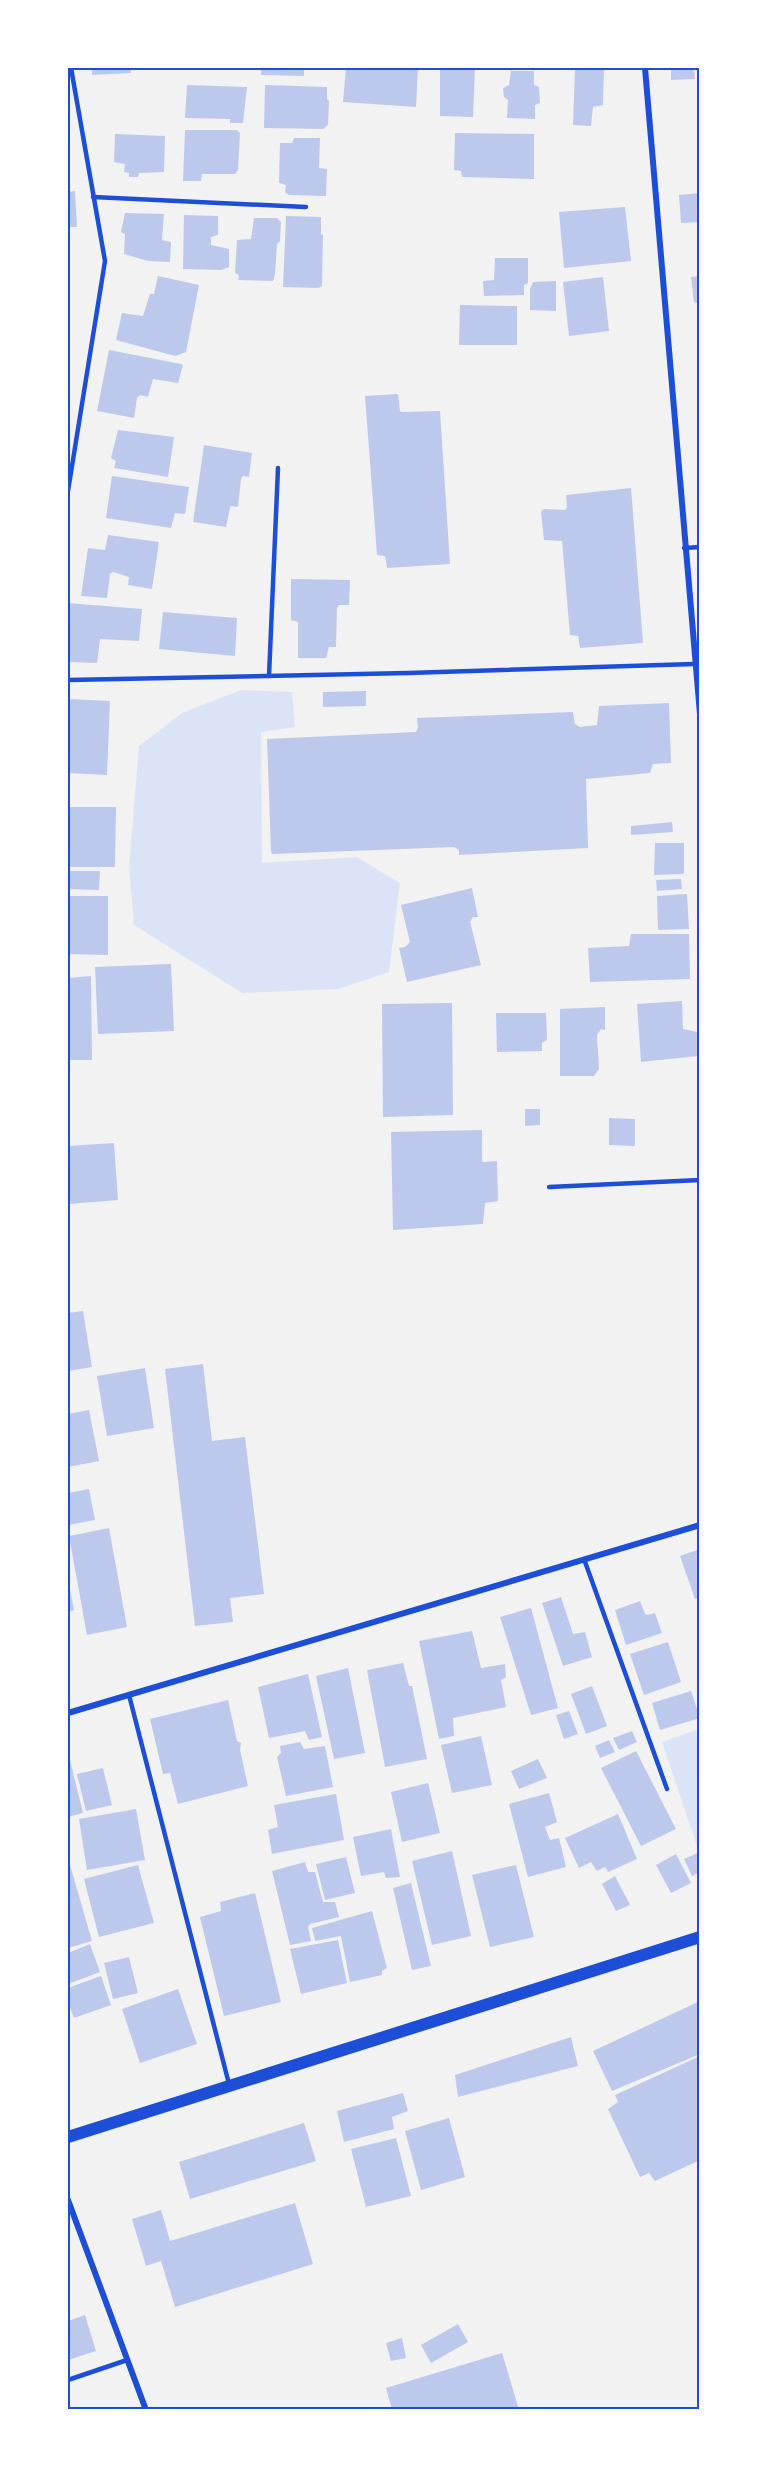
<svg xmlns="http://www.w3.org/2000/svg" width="767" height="2477" font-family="'PT Sans',sans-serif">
<rect width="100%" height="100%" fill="#f2f2f2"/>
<g fill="#dbe4f7">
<path d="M241,690L292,692L295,727L261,732L262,863L357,857L400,883L389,972L338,989L242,993L134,925L129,866L139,746L182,713Z"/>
<path d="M699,1729H700L699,1852L662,1742Z"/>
</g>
<g fill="#bdc9ec">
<path d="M92,68H131V73L92,75Z"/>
<path d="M261,68H304V76L261,75Z"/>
<path d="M346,68H418L416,107L343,102Z"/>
<path d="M440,68H475L473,117L440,116Z"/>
<path d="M575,68H604L603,105L593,107L591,126L573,125Z"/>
<path d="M671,68H694L695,79L671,80Z"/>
<path d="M511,71H534V85L539,87L540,103L535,105V119L507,118L508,100L504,97L503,88L509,85Z"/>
<path d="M187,85L247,87L243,123H230V119L185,118Z"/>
<path d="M265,85L327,87V99L329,101L328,125L323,129L264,128Z"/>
<path d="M185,130H237L240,133L238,170L235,174H202L201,181H183Z"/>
<path d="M455,133L534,134V179L462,177L461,171L454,170Z"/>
<path d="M115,134L165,136L164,172L139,173L138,177H129V173L124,172L125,164L114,162Z"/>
<path d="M294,138H320L319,168L327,169L326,196L289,195L285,192L286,185L279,183L280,143H292Z"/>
<path d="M75,191L77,227H68V192Z"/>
<path d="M700,193V222L681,223L679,195Z"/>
<path d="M625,207L631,261L564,268L559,212Z"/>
<path d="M125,213L164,214L162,240L171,242L170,262L148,261L124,254L125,234L121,232Z"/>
<path d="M184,215L218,216V235L211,237V245L229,249V267L221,270L183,269Z"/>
<path d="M286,216L321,217V234L323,235L322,286L318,288L283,287Z"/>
<path d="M254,218H277L281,222L280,241L277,244L275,274L273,281L238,280L239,275L235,273L237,240L251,239Z"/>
<path d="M495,258H528V283L524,285V295L484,296L483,281L494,280Z"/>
<path d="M158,276L199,285L186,352L175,356L116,340L122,313L143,316L150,294H154Z"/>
<path d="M700,276V304L694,302L691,277Z"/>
<path d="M603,277L609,331L569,336L563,282Z"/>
<path d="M556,281V311L530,310V289L533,282Z"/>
<path d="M460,305L517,306V345H459Z"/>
<path d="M109,350L181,364L183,365L178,383L153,379L148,397L140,395L137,398L134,418L97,411Z"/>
<path d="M398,394L400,411L402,412L440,411L450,564L387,568L385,556L377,555L365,396Z"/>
<path d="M118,430L174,437L168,477L114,468L116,461L111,458Z"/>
<path d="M204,445L252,453L249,477L243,476L241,479L238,507L231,506L230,508L226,527L193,522Z"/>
<path d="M112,476L189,487L185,514L175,513L171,528L106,518Z"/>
<path d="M631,488L643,643L580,648L578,636L570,635L562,541L544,540L541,512L544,509L565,510L567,507L566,495Z"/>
<path d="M108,535L159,542L152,589L128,585L129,577L113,572L110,574L107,598L81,596L88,548L105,550Z"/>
<path d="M291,579L350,580L349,605H339L337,608L336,647H329L326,658H298V622L291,620Z"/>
<path d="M68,603L142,609L139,641L100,639L97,663L68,662Z"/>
<path d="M163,612L237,618L235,656L159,649Z"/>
<path d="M366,691V706L323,707V692Z"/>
<path d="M68,699L110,701L107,775L68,773Z"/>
<path d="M669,703L671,763L653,764L650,773L586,779L588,848L459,855V850L454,847L272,854L271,851L267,739L416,732L418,728L417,718L573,712L575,724L580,727L597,725L599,706Z"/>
<path d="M68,807H116L115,867H68Z"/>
<path d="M672,822L673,832L631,835V826Z"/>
<path d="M655,843H684V874L654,875Z"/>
<path d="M68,871H100L99,890L68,889Z"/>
<path d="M681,879L682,889L657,891L656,880Z"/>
<path d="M472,888L478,917H473L470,922L481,965L407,982L399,948L405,947L410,942L401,905Z"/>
<path d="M687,894L689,929L658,930L657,896Z"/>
<path d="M68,896H108V955L68,954Z"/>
<path d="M631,934H689L690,979L590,982L588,948L629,946Z"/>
<path d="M171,964L174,1031L98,1034L95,967Z"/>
<path d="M91,976L92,1060H68V978Z"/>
<path d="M682,1001L683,1029L697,1032L698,1056L641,1062L637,1004Z"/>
<path d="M452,1003L453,1115L383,1117L382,1004Z"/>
<path d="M605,1007V1030L601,1029L597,1035L599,1069L594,1076H560V1009Z"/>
<path d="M496,1013H546L547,1040L542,1043V1051L497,1052Z"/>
<path d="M525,1109H540V1125L525,1126Z"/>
<path d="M609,1118L635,1119V1146L609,1145Z"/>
<path d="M482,1130V1162L497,1161L498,1201L485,1203L483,1224L393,1230L391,1132Z"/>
<path d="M114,1143L118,1200L69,1204L68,1146Z"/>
<path d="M83,1311L92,1367L68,1371V1313Z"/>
<path d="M203,1364L212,1441L245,1437L264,1594L230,1598L233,1622L195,1626L165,1369Z"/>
<path d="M145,1368L154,1428L107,1436L97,1376Z"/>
<path d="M89,1410L99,1461L68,1467V1414Z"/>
<path d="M89,1489L95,1520L69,1525L68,1493Z"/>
<path d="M109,1528L127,1627L87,1635L69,1536Z"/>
<path d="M700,1549V1598L695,1599L680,1556Z"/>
<path d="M68,1579L74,1610L68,1612Z"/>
<path d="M561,1597L573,1634L585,1632L592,1657L563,1666L542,1603Z"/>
<path d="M640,1601L645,1614L647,1615L655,1613L662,1633L626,1645L615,1610Z"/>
<path d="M531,1608L558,1708L531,1715L500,1617Z"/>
<path d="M472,1631L481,1668L505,1664L506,1677L501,1680L506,1707L453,1718L454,1736L439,1739L419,1641Z"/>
<path d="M668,1642L681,1682L644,1695L630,1654Z"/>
<path d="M403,1663L409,1686H412L427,1759L385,1767L367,1670Z"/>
<path d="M348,1668L365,1753L334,1759L316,1676Z"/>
<path d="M308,1674L322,1737L309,1740L305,1731L269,1738L258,1687Z"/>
<path d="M592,1686L607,1726L586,1734L571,1694Z"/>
<path d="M691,1691L700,1718L660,1730L652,1703Z"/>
<path d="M228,1700L237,1741L241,1743L240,1750L248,1786L178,1804L170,1773L163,1774L150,1719Z"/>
<path d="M569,1711L578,1734L564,1739L556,1715Z"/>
<path d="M632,1731L637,1742L619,1750L613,1738Z"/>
<path d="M481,1736L492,1785L452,1793L441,1745Z"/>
<path d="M609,1740L615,1752L600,1758L595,1746Z"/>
<path d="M300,1742L304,1749L325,1746L333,1787L286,1796L277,1757L281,1753L280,1746Z"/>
<path d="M636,1751L676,1829L641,1846L601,1768Z"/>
<path d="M68,1752L83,1813L68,1817Z"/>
<path d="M538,1759L547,1778L519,1789L511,1771Z"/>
<path d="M103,1768L112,1805L86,1811L77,1774Z"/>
<path d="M428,1783L440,1833L402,1842L391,1792Z"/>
<path d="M549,1793L557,1822L545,1827L550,1840L559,1838L566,1867L528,1877L509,1804Z"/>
<path d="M336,1794L344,1840L272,1854L268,1830L278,1827L274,1805Z"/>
<path d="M136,1809L145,1860L87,1870L79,1819Z"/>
<path d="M618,1814L637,1859L608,1872L605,1867L597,1871L591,1862L579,1868L565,1838Z"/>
<path d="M391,1829L400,1877L386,1878L384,1872L361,1876L353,1837Z"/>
<path d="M452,1851L471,1936L432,1945L412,1861Z"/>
<path d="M700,1852V1872L692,1876L684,1859Z"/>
<path d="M676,1854L691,1883L671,1893L656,1865Z"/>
<path d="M346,1857L355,1893L325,1900L316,1864Z"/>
<path d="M68,1858L92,1941L68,1948Z"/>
<path d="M305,1862L308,1872H315L323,1902H335L339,1917L310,1924L308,1927L311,1941L290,1945L272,1871Z"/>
<path d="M138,1865L154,1923L99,1937L84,1879Z"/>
<path d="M516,1865L534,1937L490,1947L472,1875Z"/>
<path d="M615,1876L630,1905L616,1911L602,1884Z"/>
<path d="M411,1883L431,1966L412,1970L393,1888Z"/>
<path d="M255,1893L281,2002L224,2016L200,1917L221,1911L220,1902Z"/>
<path d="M372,1911L387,1968L382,1971V1975L350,1982L341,1936L315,1941L312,1928Z"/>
<path d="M338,1940L347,1983L301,1994L290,1949Z"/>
<path d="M90,1944L100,1972L68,1984V1953Z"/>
<path d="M129,1957L138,1993L113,1999L104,1963Z"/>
<path d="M101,1976L111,2005L74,2018L68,2002V1988Z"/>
<path d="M178,1989L197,2044L140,2063L122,2009Z"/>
<path d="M700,2001V2054L612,2091L593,2051Z"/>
<path d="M571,2037L578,2066L458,2097L455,2075Z"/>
<path d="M698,2057L700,2160L655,2181L649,2173L640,2177L608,2109L618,2102L615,2095Z"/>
<path d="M403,2093L408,2111L392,2117L394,2129L344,2142L337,2111Z"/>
<path d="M449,2118L465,2177L421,2190L405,2131Z"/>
<path d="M304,2123L316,2161L190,2199L179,2162Z"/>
<path d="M396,2138L411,2196L366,2207L351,2149Z"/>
<path d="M295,2203L313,2264L175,2307L161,2261L146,2266L132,2219L161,2210L170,2241Z"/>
<path d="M85,2315L96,2351L68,2360V2321Z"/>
<path d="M458,2324L468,2342L431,2363L421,2345Z"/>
<path d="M402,2338L406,2358L391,2361L386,2343Z"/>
<path d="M502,2353L519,2410H392L386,2388Z"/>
</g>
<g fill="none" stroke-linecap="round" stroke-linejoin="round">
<g stroke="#1d4ed8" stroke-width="4.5">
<path d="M93,197L306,207"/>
<path d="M68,491L105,261L71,68"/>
<path d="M684,548L700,547"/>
<path d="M269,676L278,468"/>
<path d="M68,680L408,673L694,664"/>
<path d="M549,1187L700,1180"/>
<path d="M584,1559L667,1789"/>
<path d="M129,1695L229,2084"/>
<path d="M68,2380L127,2360"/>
</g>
<g stroke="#1d4ed8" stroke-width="6">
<path d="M645,68L700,714"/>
<path d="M68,1713L700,1525"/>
<path d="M68,2200L146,2410"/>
</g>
<path stroke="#1d4ed8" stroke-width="12" d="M68,2137L700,1937"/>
</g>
<rect width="767" height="2477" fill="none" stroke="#ffffff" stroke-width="138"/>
<rect x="69" y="69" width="629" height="2339" fill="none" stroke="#1d4ed8" stroke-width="2"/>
</svg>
